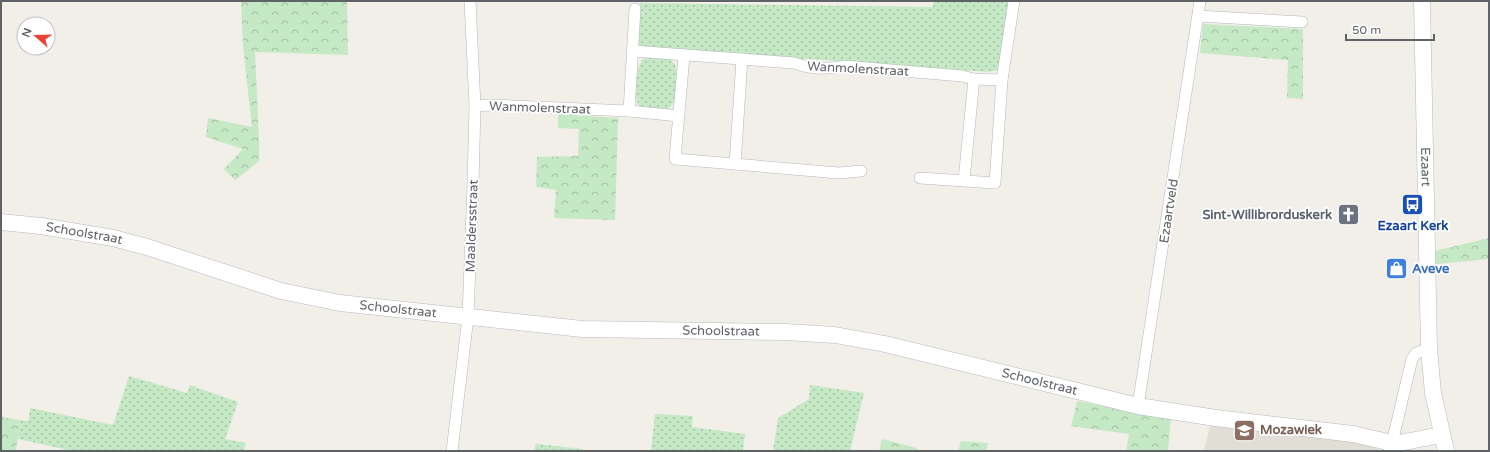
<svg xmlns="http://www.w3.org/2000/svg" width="1490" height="452" font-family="'Varela Round',sans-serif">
<defs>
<pattern id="grass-dots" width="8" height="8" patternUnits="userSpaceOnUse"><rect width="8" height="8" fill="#c5e8c5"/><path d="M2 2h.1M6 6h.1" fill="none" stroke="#a3c0a4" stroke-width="1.8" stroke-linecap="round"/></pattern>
<pattern id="forest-crowns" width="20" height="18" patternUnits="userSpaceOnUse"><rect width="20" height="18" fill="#c5e8c5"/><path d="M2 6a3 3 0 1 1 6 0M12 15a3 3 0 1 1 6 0" fill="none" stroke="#a3c0a4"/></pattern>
</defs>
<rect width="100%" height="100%" fill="#f1efe8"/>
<path fill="#e1ded6" d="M1211,422L1377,445L1376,448L1378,449V451H1204Z"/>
<g fill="url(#grass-dots)">
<path d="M934,1H1010L998,70L989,72L638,47L640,3L933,7Z"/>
<path d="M648,58C655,58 669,56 674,63C678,68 677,94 675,100C673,104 671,106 668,109H648L638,105C633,91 636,73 642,59Z"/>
<path d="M129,376L187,393L190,385L238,402L225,439L246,443L244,451H73L18,439L20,420L29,421L30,408L113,425Z"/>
<path d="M810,385L864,393L850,451H773L778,418L809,399Z"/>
<path d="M655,414L693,416L692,427L745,434L743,451H651Z"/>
<path d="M536,444L583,449V451H534Z"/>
</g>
<g fill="url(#forest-crowns)">
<path d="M241,1H347L348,55L255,52L259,142V161L235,180L224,169L243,149L206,137L208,118L252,127L243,46Z"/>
<path d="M1203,24L1303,29V99L1287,98L1288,60L1200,53Z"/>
<path d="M558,114L618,118L615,220L554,218L556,190L536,187L537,157L578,156L579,129L558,128Z"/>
<path d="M1489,238V259L1436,264L1435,251Z"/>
<path d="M1077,401L1171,419L1168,451H1126L1129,434L1071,426Z"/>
<path d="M1,417L20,420L16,451H1Z"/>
<path d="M882,439L917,448L916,451H879Z"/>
<path d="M961,441L988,443L986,451H958Z"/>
</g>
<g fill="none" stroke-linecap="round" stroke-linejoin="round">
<defs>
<g id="street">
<path d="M1198,16L1302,22"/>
<path d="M633,51L794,63C811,69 826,70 844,66L962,76L974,79L1002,80"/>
<path d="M684,55L675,159L839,173L861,171"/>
<path d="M475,106L490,105L629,111L679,116"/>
<path d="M629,111L635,9"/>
<path d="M735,164L742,59"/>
<path d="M920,178L995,183L1002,80L1014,1"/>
<path d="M964,180L974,79"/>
<path d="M1138,406L1200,1"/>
<path d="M452,451L468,317L473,184L475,106L470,1"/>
<path d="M1389,451L1392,443L1412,359L1416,353L1429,349"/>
</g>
<g id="secondary">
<path id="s1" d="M1422,1L1429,349L1433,393L1446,451"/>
<path id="s2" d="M1,222L41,226L113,238L147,247L281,291L340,303L582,329L786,332L835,335L885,344L1138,406L1216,418L1353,434L1392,443H1399L1441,435"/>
</g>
</defs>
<use href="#street" stroke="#b5b8bc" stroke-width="12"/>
<use href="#secondary" stroke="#b6babf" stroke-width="17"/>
<use href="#street" stroke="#fff" stroke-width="11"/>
<use href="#secondary" stroke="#fff" stroke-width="16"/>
</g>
<defs>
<symbol id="bus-square" viewBox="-11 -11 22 22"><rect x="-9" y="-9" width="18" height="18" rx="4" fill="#1a4fb4" stroke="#fff"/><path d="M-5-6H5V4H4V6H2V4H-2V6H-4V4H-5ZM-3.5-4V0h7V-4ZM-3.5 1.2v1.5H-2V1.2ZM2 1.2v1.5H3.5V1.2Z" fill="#fff"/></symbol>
<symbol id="church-square" viewBox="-11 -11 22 22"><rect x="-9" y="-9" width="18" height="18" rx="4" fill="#6b7280" stroke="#fff"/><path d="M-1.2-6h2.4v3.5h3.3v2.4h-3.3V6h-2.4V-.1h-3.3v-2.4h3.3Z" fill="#fff"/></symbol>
<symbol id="shop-square" viewBox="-11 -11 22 22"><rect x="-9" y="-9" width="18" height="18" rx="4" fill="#3f7fe0" stroke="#fff"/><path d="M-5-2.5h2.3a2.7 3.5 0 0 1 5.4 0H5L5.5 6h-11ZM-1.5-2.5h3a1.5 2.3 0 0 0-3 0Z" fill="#fff"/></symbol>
<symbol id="school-square" viewBox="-11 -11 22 22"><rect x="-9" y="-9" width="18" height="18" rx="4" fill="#8d6e63" stroke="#fff"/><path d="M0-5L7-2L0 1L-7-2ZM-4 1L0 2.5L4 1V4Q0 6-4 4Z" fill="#fff"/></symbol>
</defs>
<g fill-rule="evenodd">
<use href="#bus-square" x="1400" y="192" width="25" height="25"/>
<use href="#church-square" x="1336" y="202" width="25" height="25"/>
<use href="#shop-square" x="1384" y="256" width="25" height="25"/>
<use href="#school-square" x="1232" y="418" width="25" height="25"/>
</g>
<g text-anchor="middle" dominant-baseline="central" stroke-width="3.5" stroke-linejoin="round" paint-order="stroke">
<g font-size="13" fill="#5f6368" stroke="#fff">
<text transform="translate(858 69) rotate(3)">Wanmolenstraat</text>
<text transform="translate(540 108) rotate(2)">Wanmolenstraat</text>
<text stroke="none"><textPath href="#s1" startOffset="166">Ezaart</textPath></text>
<text transform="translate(1169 211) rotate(-81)">Ezaartveld</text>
<text transform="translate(472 226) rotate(-88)">Maaldersstraat</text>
<text stroke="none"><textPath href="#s2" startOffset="84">Schoolstraat</textPath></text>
<text stroke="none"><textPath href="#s2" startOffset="408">Schoolstraat</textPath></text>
<text stroke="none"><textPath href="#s2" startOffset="732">Schoolstraat</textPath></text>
<text stroke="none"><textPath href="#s2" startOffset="1056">Schoolstraat</textPath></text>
</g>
<g font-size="13" font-weight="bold" fill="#5b616d" stroke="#fff" text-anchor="end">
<text x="1332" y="215">Sint-Willibrorduskerk</text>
</g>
<g font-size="13" font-weight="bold" fill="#164399" stroke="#fff">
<text x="1413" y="226">Ezaart Kerk</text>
</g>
<g font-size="13" font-weight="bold" fill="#366cbe" stroke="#fff" text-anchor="start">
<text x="1412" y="269">Aveve</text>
</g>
<g font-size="13" font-weight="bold" fill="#785e54" stroke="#fff" text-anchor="start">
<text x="1260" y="430">Mozawiek</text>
</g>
</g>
<rect width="1490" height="452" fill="none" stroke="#5f6368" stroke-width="4"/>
<g transform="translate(36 36) rotate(290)"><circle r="19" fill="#ffffff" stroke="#bfc1c3"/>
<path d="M0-3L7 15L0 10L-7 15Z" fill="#ea4335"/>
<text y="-6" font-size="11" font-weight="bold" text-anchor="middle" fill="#5f6368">N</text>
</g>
<path d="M1346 34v6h88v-6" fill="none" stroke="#5f6368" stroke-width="2"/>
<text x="1352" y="34" font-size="12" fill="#5f6368" stroke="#ffffff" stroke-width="3" paint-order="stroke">50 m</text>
</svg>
